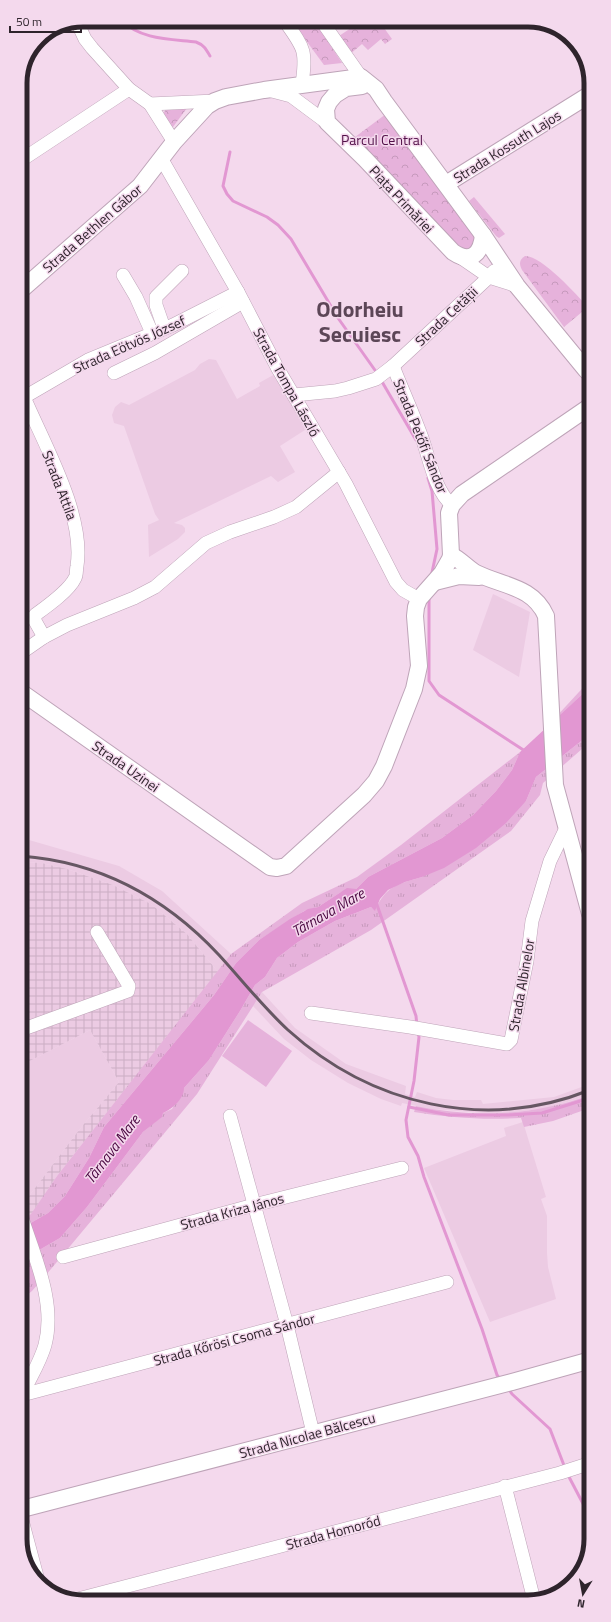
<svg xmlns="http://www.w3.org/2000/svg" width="611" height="1622" font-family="'Titillium Web',sans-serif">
<defs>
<pattern id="industrial-grid" width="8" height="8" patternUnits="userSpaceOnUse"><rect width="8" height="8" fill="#eccbe3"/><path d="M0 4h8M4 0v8" fill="none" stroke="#cbaec3"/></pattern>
<pattern id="grass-tufts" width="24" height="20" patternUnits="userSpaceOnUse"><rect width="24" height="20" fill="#e6b2db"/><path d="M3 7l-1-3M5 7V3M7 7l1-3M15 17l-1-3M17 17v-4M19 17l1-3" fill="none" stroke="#c699bc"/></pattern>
<pattern id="park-crowns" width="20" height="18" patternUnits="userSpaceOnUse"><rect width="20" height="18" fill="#e6b2db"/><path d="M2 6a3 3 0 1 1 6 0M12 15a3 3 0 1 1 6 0" fill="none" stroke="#c699bc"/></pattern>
</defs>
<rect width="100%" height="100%" fill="#f4d9ed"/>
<g fill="#eccbe3">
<path d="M209,359L216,360L237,399L260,386L259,383L275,374L305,430L280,446L295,472L278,482L271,476L174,523L182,525L185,528V532L178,539L149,557L148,525L159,520L155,514L124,426L114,423L112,415L115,407L121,402L129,405L195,370L200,364Z"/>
<path d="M493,594L530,612L519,677L473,650Z"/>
<path d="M21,840H29L119,866L162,891L231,954L218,972L187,934L151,904L113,885L67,869L42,863L21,862Z"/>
<path d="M262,992L295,1028L346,1064L406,1086L405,1094L415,1097L417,1092L436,1098L453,1100H481L483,1104L554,1097L590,1084V1095L548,1108L508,1113H485L432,1109L402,1103L401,1106L381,1099L348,1083L311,1060L284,1039L253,1006Z"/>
<path d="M90,1030L119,1082L79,1130L29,1196L22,1176V1065Z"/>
<path d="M523,1122L546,1197L541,1199L547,1216V1253L548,1267L556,1299L490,1322L424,1168L506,1136L504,1128Z"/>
</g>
<path fill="url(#industrial-grid)" d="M21,862L42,863L67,869L113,885L151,904L187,934L218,972L57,1176L31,1215L22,1222V1176L29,1196L79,1130L119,1082L90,1030L22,1065Z"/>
<g fill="url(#grass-tufts)">
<path d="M590,680V687L543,731Z"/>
<path d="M590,734V742L543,783L540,795L511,831L371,930L262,992L197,1094L51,1269L32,1291L22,1299V1260L60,1238L87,1207L143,1132L161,1117L163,1113L172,1109L184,1088L209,1060L240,1011L255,985L265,977L277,958L298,942L335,921L371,907L375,910C386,886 398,884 422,877L526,801L536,777Z"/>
<path d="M520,752L512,770L496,791L473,815L442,838L368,877L356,889L341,892L318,907L304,911L259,940L236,963L214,995L104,1127L89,1158L65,1196L48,1213L22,1228V1222L31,1214L57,1176L231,954L302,903L357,877L401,845Z"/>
<path d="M590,1095V1108L553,1121L524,1127L521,1118C484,1120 451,1118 414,1112L416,1106C475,1118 533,1116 590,1095Z"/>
</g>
<g fill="url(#park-crowns)">
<path d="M291,20H314L342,63L324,65Z"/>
<path d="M363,20H373L378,27L382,25L392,39L385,44L381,39L368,50L362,44L349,55L336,38Z"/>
<path d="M187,108L173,127L167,124L162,116L166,109Z"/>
<path d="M386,114L475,235L478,244L465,253L414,202L355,137Z"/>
<path d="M474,197L505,234L499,238L496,236L469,201Z"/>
<path d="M525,256C541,255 577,295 588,307L564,327L522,270C519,264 519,260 525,256Z"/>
</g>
<path fill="#e6b2db" d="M248,1020L292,1051L266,1087L222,1056Z"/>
<path fill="#e297d2" d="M590,687V734L536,777L526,801L506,823L476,848L444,868L422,877L405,882L388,890L380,899L375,911L371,907L335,921L298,942L277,958L265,977L255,985L240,1011L209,1060L184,1088C184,1099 172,1109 163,1113L162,1117L143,1132L87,1207L60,1238L22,1260V1228L48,1213L65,1196L89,1158L104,1127L214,995L236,963L259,940L290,919L308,909L318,907L347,888L356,889L368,877L442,838L473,815L496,791L512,770L520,752Z"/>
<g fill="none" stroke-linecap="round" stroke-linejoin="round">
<g stroke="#e297d2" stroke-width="3">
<path d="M121,20C141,40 170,39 196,42C204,45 206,49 210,56"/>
<path d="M230,152L223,186L227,194L233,201L267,217L278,225L291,239L338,318L377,373"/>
<path d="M381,380L416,440"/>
<path d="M428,478L432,491L437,549L431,577"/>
<path d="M429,596V681L439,695L525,751"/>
<path d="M376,902L416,1016L417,1026"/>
<path d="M418,1031L419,1037L414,1081L406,1120L408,1137L418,1156L424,1177L482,1329L497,1375L500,1379"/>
<path d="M409,1107L449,1115H508L542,1113L590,1098"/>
<path d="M508,1388L512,1394L550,1429L565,1468"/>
<path d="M568,1475L591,1519"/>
</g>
<defs>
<g id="minor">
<path d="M284,20C304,48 307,50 302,84"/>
<path d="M321,20L361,77"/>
<path d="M77,22L85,39L92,48L129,89L150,104L174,142"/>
<path d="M272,91L291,96L330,125"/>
<path d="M150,104L215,101"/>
<path d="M161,158L238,292L278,369L346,484L396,582L403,590L419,599"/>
<path d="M20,161L129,89"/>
<path d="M457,255L489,277L494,271"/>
<path d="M123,275L136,297L152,333"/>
<path d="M164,328L156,305V297L182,271"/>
<path d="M393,366C402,389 412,411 421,435C429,456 434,490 452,505"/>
<path d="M114,373L155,353L243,302"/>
<path d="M294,395L335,391L348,388L376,379L393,366L489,277L517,286"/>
<path d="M24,397C44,444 85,515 77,566C76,570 77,575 75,578C69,591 46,607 35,615V621L44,637"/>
<path d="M21,399L88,360L173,325L238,292"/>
<path d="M21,653L44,637L67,625L134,598L155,587L206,543L230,532L274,517L296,507L339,472"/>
<path d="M311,1013L410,1027L507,1044L511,1040L527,961L532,921L550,861L566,828"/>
<path d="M21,1030L128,991L129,986L97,932"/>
<path d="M230,1116L287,1325L313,1433"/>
<path d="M22,1218C35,1258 56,1303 45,1345C40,1363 29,1379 22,1396"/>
<path d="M63,1257L254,1205L402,1168"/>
<path d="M22,1395L447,1282"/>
<path d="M505,1486L534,1600"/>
<path d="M22,1520L38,1580"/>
<path d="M74,1600L560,1473L591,1463"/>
</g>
<g id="major">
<path d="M362,86L346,88L335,95L329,102L326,109L327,122L365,159L453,252C471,264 481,254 483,235"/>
<path d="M446,184L589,95"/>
<path d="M20,291L140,186L174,142L207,106L215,101L226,97L264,90L361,77L376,89L384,101L483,235L517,286L586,370L589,373"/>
<path d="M451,555C460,559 467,568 476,573C502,586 533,586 546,616L555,785L590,914"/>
<path d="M435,582L459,576L479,577"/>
<path d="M21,692L270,867L277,868L286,866L364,795L376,781L384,766L414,689L419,666L415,616L416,607L419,599L442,573L450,559L451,555L449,513L452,505L462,494L589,407"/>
<path d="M22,1509L512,1382L591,1360"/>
</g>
</defs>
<use href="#minor" stroke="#bea4b8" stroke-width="14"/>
<use href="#major" stroke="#bea4b8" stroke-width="18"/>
<use href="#minor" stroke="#fff" stroke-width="13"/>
<use href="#major" stroke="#fff" stroke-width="16"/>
<path stroke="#665763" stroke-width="3" d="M21,856C100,862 165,897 219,955C242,980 263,1007 288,1030C371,1105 485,1132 590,1090"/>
</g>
<g text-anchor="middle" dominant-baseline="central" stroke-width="3" stroke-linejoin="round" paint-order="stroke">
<g font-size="14" fill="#521049" stroke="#f4d9ed">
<text x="382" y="139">Parcul Central</text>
</g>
<g font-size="14" fill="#2e242c" stroke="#f4d9ed">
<text transform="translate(507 146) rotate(-32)">Strada Kossuth Lajos</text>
<text transform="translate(402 199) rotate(47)">Piața Primăriei</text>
<text transform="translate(92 228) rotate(-41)">Strada Bethlen Gábor</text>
<text transform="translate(446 316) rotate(-43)">Strada Cetății</text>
<text transform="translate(129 344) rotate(-24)">Strada Eötvös József</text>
<text transform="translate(287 382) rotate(61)">Strada Tompa László</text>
<text transform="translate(421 436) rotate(68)">Strada Petőfi Sándor</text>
<text transform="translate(60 485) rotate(69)">Strada Attila</text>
<text transform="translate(126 766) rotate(35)">Strada Uzinei</text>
<text transform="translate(521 985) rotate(-80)">Strada Albinelor</text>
<text transform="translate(232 1211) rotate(-15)">Strada Kriza János</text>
<text transform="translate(234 1339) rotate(-15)">Strada Kőrösi Csoma Sándor</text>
<text transform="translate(307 1435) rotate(-15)">Strada Nicolae Bălcescu</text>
<text transform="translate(333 1532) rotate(-15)">Strada Homoród</text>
</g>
<g font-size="15" font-style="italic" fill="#4b0842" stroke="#f4d9ed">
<text transform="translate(328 912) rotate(-30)">Târnava Mare</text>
<text transform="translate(112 1149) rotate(-53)">Târnava Mare</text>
</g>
<g font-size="22" font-weight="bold" fill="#5c4657" stroke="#f4d9ed">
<text x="360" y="309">Odorheiu<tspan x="360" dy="25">Secuiesc</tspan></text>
</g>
</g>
<path d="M0 0H611V1622H0ZM83 27H528A56 56 0 0 1 584 83V1539A56 56 0 0 1 528 1595H83A56 56 0 0 1 27 1539V83A56 56 0 0 1 83 27Z" fill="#f4d9ed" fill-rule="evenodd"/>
<path fill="none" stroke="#2e242c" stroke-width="5" d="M83 27H528A56 56 0 0 1 584 83V1539A56 56 0 0 1 528 1595H83A56 56 0 0 1 27 1539V83A56 56 0 0 1 83 27Z"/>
<g transform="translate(583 1594) rotate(191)" stroke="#f4d9ed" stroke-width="3" paint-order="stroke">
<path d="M0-3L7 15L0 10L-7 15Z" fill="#2e242c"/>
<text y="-6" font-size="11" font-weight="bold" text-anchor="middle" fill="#2e242c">N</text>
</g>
<path d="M10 26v6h71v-6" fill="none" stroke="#2e242c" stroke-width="2"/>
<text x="16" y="26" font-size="12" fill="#2e242c" stroke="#f4d9ed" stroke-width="3" paint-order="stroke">50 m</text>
</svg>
